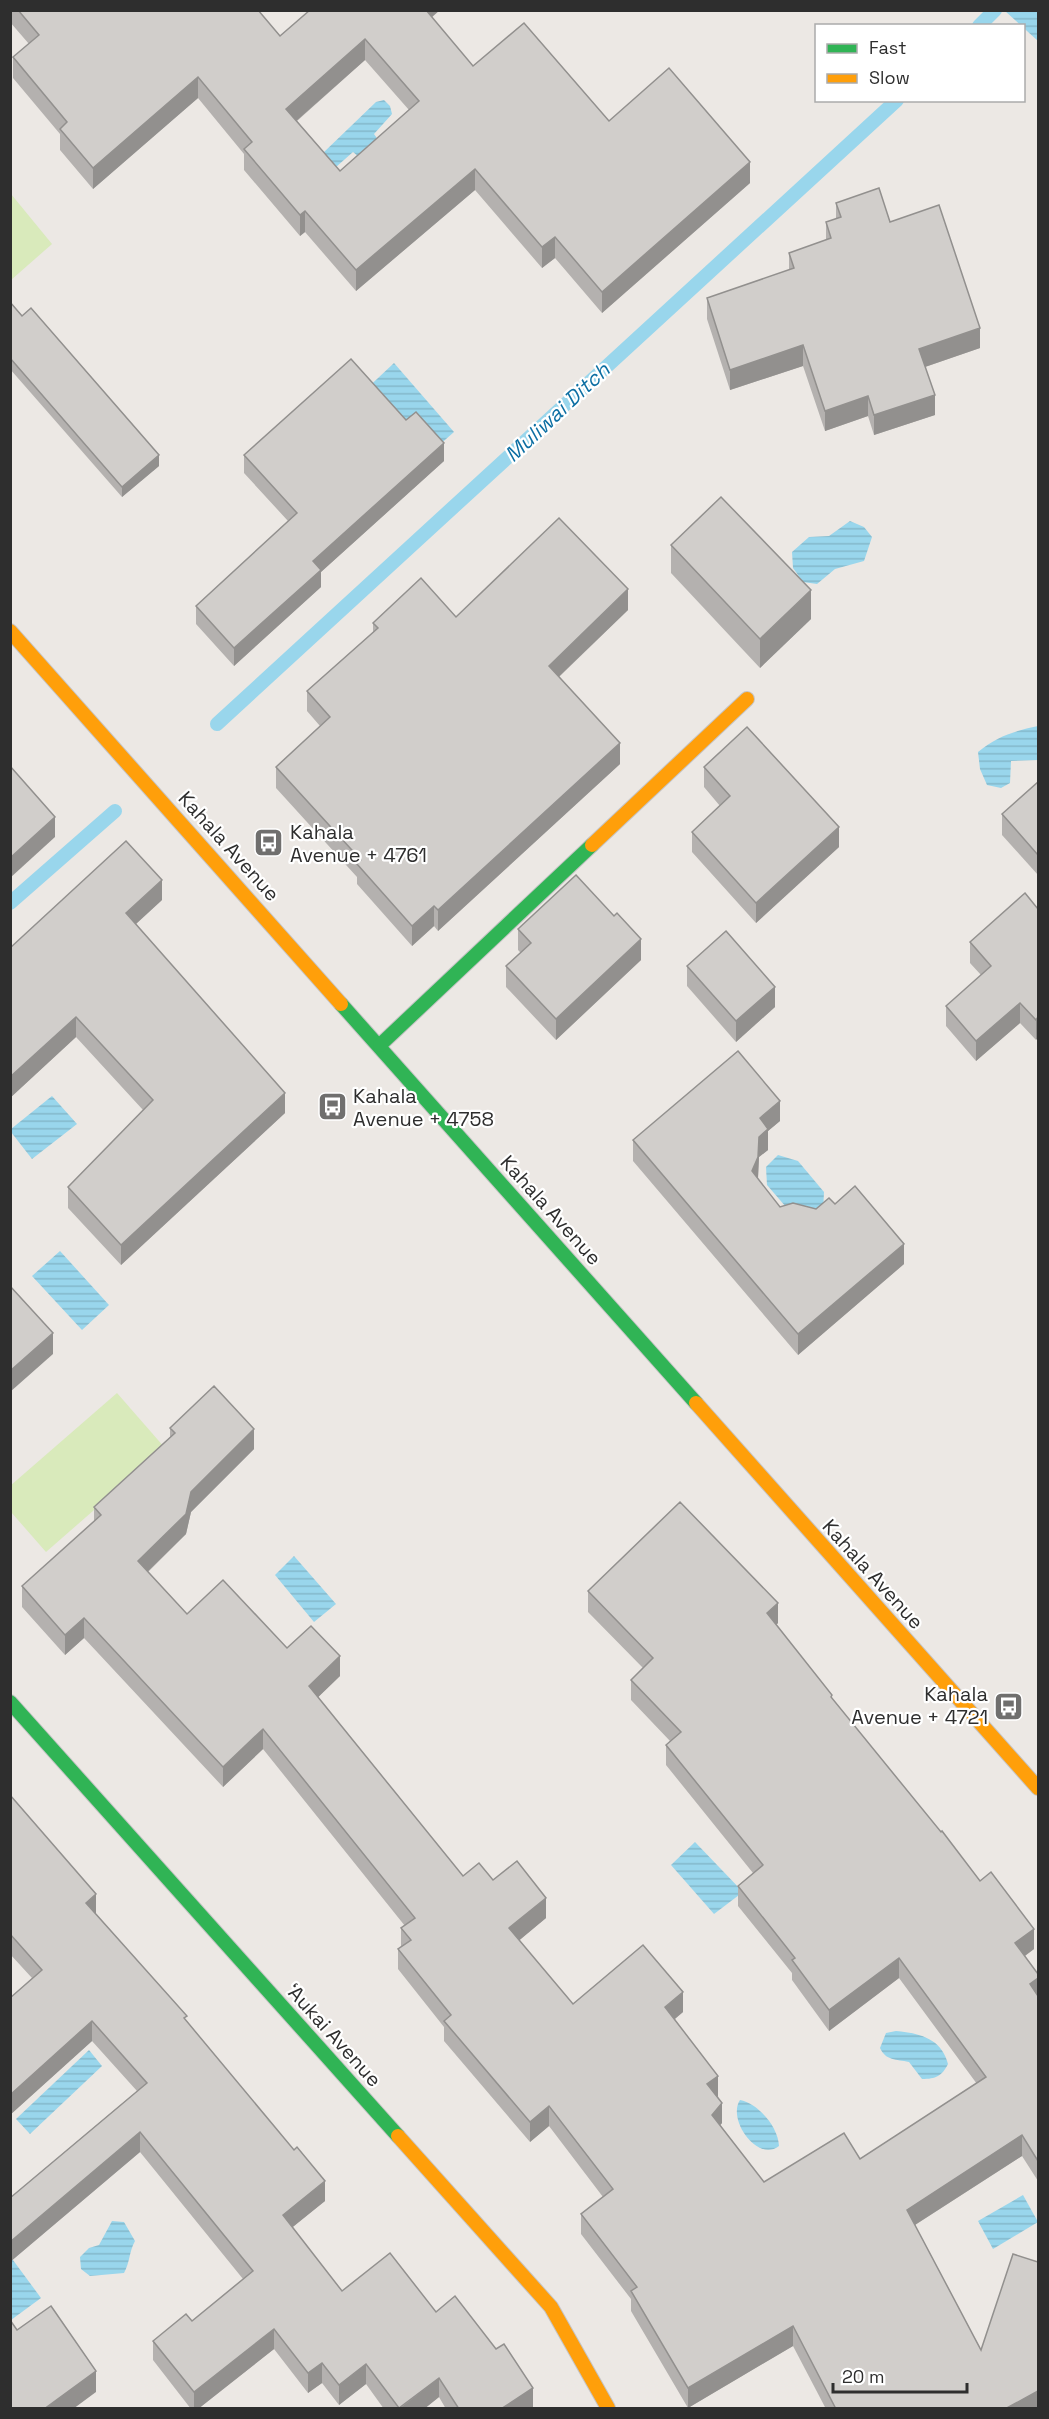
<svg xmlns="http://www.w3.org/2000/svg" width="1049" height="2419" font-family="'Space Grotesk',sans-serif">
<defs>
<pattern id="water-rules" width="6" height="5" patternUnits="userSpaceOnUse" patternTransform="scale(1.5)"><rect width="6" height="5" fill="#99d6ec"/><path d="M0 2.5h6" fill="none" stroke="#84b8cb"/></pattern>
</defs>
<rect width="100%" height="100%" fill="#ece8e4"/>
<g fill="#d9eabb">
<path d="M11,194L52,244L11,280H10Z"/>
<path d="M117,1393L165,1448L46,1552L11,1512L10,1486Z"/>
</g>
<g fill="url(#water-rules)">
<path d="M1005,11H1038V41Z"/>
<path d="M384,100L390,106L392,114L374,134L381,144L365,162L353,152L336,167L323,153L376,102Z"/>
<path d="M394,363L454,432L420,462L361,394Z"/>
<path d="M850,521L864,527L872,537L864,561L835,569L817,584L803,582L793,568L792,552L809,537L829,536Z"/>
<path d="M1038,726V760L1011,761L1010,783L1001,788L987,785L980,769L978,752C997,736 1015,731 1038,726Z"/>
<path d="M52,1096L77,1124L32,1159L11,1132V1129Z"/>
<path d="M778,1155L798,1161L824,1192L823,1212L792,1214L767,1185L766,1167Z"/>
<path d="M60,1251L109,1305L82,1330L32,1276Z"/>
<path d="M294,1556L336,1604L314,1622L275,1575Z"/>
<path d="M695,1842L743,1892L714,1914L671,1865Z"/>
<path d="M896,2031C920,2033 942,2039 948,2064C942,2076 936,2079 922,2079L909,2062C896,2059 886,2061 880,2048L886,2033Z"/>
<path d="M89,2050L102,2066L30,2134L16,2119Z"/>
<path d="M740,2100C759,2104 778,2127 779,2146C757,2163 727,2119 740,2100Z"/>
<path d="M1023,2195L1038,2222L993,2249L978,2221Z"/>
<path d="M112,2221L124,2222L135,2241C129,2252 130,2262 124,2273L90,2276L81,2269L80,2257L89,2248L99,2245Z"/>
<path d="M10,2256L41,2298L11,2320H10Z"/>
</g>
<g fill="none" stroke-linecap="round" stroke-linejoin="round">
<g stroke="#99d6ec" stroke-width="14">
<path d="M979,26L995,10"/>
<path d="M217,724L897,100"/>
<path d="M10,903L115,811"/>
</g>
<defs>
<g id="fast">
<path d="M341,1004L696,1403"/>
<path d="M380,1045L592,845"/>
<path d="M10,1702L398,2136"/>
</g>
<g id="slow">
<path d="M10,631L341,1004"/>
<path d="M592,845L747,699"/>
<path d="M696,1403L1038,1788"/>
<path d="M398,2136L551,2307L608,2408"/>
</g>
</defs>
<use href="#fast" stroke="#c5c4c5" stroke-width="16"/>
<use href="#slow" stroke="#c5c4c5" stroke-width="16"/>
<use href="#fast" stroke="#30b455" stroke-width="14"/>
<use href="#slow" stroke="#ff9f0a" stroke-width="14"/>
</g>
<g fill="#b4b1af" fill-rule="evenodd">
<path d="M10,10H258L280,36L432,18L473,66L609,121L750,183L602,313L555,258L542,268L475,190L356,291L305,232L300,236L244,170V154L198,98L93,189L60,150V134L13,78V57L29,44L10,22ZM365,60L409,110L340,171L297,121Z"/>
<path d="M836,203L890,222L980,348L925,367L935,415L874,435L868,416L825,431L803,366L730,390L707,319V298L789,270V253L826,240V222L836,219Z"/>
<path d="M10,302L159,466L122,497L10,369Z"/>
<path d="M406,420L444,461L321,572V587L234,666L196,624V606L288,521L244,473V455Z"/>
<path d="M671,545L811,619L760,668L671,573Z"/>
<path d="M628,610L559,677L620,764L438,931L434,926L412,946L357,884V877L276,788V767L320,726L307,711V691L373,632V623L456,617Z"/>
<path d="M704,767L839,847L756,923L692,852V832L720,806L704,787Z"/>
<path d="M1038,782V875L1002,835V814Z"/>
<path d="M162,900L136,924L285,1113L121,1265L68,1208V1187L143,1110L76,1037L10,1098V948Z"/>
<path d="M1038,909L1036,1040L1020,1023L976,1061L946,1026V1006L981,975L970,963V942Z"/>
<path d="M518,929L641,960L556,1040L506,987V966L521,953L518,950Z"/>
<path d="M687,966L775,1007L736,1042L687,986Z"/>
<path d="M780,1121L768,1131V1150L759,1157L758,1179L780,1207L816,1209L835,1204L904,1264L798,1355L633,1161V1140Z"/>
<path d="M170,1428L254,1449L191,1512L186,1534L148,1572L187,1614L287,1648L340,1676L318,1697L463,1876L493,1880L546,1918L519,1940L573,2004L683,2012L675,2019L718,2096L722,2123L720,2125L764,2182L860,2159L977,2084L899,1978L829,2031L792,1980V1973L738,1906V1886L753,1873L666,1765V1745L670,1741L631,1700V1680L643,1668L588,1612V1591L778,1623L776,1625L832,1699L980,1881L1034,1949L1025,1956L1038,1974V2181L1022,2156L915,2225L981,2350L1038,2409H826L793,2346L688,2408L631,2311V2299L581,2234V2214L603,2197L549,2126L530,2142L444,2041V2027L398,1969V1949L401,1947V1928L405,1926L263,1749L223,1787L84,1638L65,1655L22,1607V1586L94,1522V1507L170,1437Z"/>
<path d="M10,1795L96,1914L187,2021L325,2201L292,2227L342,2291L436,2312L533,2407L531,2409H446L439,2397L424,2409H384L366,2384L339,2405L322,2383L308,2393L274,2349L198,2409H191L153,2360V2341L192,2321L243,2279L140,2152L10,2262V2198L137,2091L92,2041L10,2115V1998L32,1978L10,1954Z"/>
</g>
<g fill="#92908e">
<path d="M422,10H440L422,26Z"/>
<path d="M365,39V60L286,130V109Z"/>
<path d="M198,77V98L93,189V168Z"/>
<path d="M750,162V183L602,313V292Z"/>
<path d="M475,169V190L356,291V270Z"/>
<path d="M305,211V232L300,236V215Z"/>
<path d="M555,237V258L542,268V247Z"/>
<path d="M980,328V348L919,369V349Z"/>
<path d="M803,345V366L730,390V370Z"/>
<path d="M935,395V415L874,435V415Z"/>
<path d="M868,396V416L825,431V411Z"/>
<path d="M444,443V461L321,572V587L234,666V648L313,561Z"/>
<path d="M159,455V466L122,497V487Z"/>
<path d="M628,589V610L549,686V666Z"/>
<path d="M811,590V619L760,668V639Z"/>
<path d="M620,743V764L438,931V910Z"/>
<path d="M55,817V837L10,878V858Z"/>
<path d="M839,827V847L756,923V903Z"/>
<path d="M162,880V900L126,933V913Z"/>
<path d="M434,906V926L412,946V926Z"/>
<path d="M641,939V960L556,1040V1019Z"/>
<path d="M775,987V1007L736,1042V1021Z"/>
<path d="M1020,1003V1023L976,1061V1041Z"/>
<path d="M76,1017V1037L10,1098V1077Z"/>
<path d="M1038,1017V1038L1036,1040V1020Z"/>
<path d="M285,1093V1113L121,1265V1245Z"/>
<path d="M780,1101V1121L768,1131V1150L759,1157L758,1177L752,1192V1171L760,1118Z"/>
<path d="M904,1244V1264L798,1355V1334Z"/>
<path d="M53,1333V1354L10,1392V1371Z"/>
<path d="M254,1429V1449L191,1512L186,1534L138,1581V1561L191,1492Z"/>
<path d="M778,1603V1623L767,1634V1613Z"/>
<path d="M84,1618V1638L65,1655V1635Z"/>
<path d="M340,1656V1676L309,1706V1686Z"/>
<path d="M263,1729V1749L223,1787V1767Z"/>
<path d="M96,1894V1913L86,1923V1903Z"/>
<path d="M546,1898V1918L509,1949V1928Z"/>
<path d="M1034,1929V1949L1015,1963V1943Z"/>
<path d="M899,1958V1978L829,2031V2010Z"/>
<path d="M1038,1978V1998L1030,1984Z"/>
<path d="M683,1992V2012L665,2027V2007Z"/>
<path d="M92,2021V2041L10,2115V2095Z"/>
<path d="M718,2076V2096L707,2104V2084Z"/>
<path d="M722,2103V2123L712,2135V2115Z"/>
<path d="M549,2106V2126L530,2142V2122Z"/>
<path d="M140,2132V2152L10,2262V2242Z"/>
<path d="M1022,2135V2156L907,2230V2210Z"/>
<path d="M325,2181V2201L283,2235V2215Z"/>
<path d="M793,2326V2346L688,2408V2388Z"/>
<path d="M274,2329V2349L198,2409H194V2392Z"/>
<path d="M322,2363V2383L308,2393V2373Z"/>
<path d="M366,2364V2384L339,2405V2385Z"/>
<path d="M96,2371V2392L73,2409H44Z"/>
<path d="M439,2378V2397L424,2409H399Z"/>
<path d="M533,2388V2407L531,2409H501Z"/>
<path d="M1038,2391V2409H1005Z"/>
</g>
<g fill="#d1cecb" stroke="#92908e" stroke-width="1.5" fill-rule="evenodd">
<path d="M18,10H258L280,36L310,10H426L473,66L524,23L609,121L669,68L750,162L602,292L555,237L542,247L475,169L356,270L305,211L300,215L244,149L252,142L198,77L93,168L60,129L67,122L13,57L39,35ZM365,39L419,101L340,171L286,109Z"/>
<path d="M879,188L890,222L939,205L980,328L919,349L935,395L874,415L868,396L825,411L803,345L730,370L707,298L794,268L789,253L831,238L826,222L841,217L836,203Z"/>
<path d="M10,302L22,316L31,308L159,455L122,487L10,358Z"/>
<path d="M351,359L406,420L416,412L444,443L313,561L321,570L234,648L196,606L297,513L244,455Z"/>
<path d="M721,497L811,590L760,639L671,545Z"/>
<path d="M559,518L628,589L549,666L620,743L438,910L434,906L412,926L357,864L361,860L276,767L330,717L307,691L378,628L373,623L421,578L456,617Z"/>
<path d="M747,727L839,827L756,903L692,832L730,796L704,767Z"/>
<path d="M10,766L55,817L10,858Z"/>
<path d="M1038,782V855L1002,814Z"/>
<path d="M126,841L162,880L126,913L285,1093L121,1245L68,1187L153,1100L76,1017L10,1077V948Z"/>
<path d="M576,875L614,916L617,913L641,939L556,1019L506,966L531,943L518,929Z"/>
<path d="M1025,893L1038,909V1017L1036,1020L1020,1003L976,1041L946,1006L991,966L970,942Z"/>
<path d="M726,931L775,987L736,1021L687,966Z"/>
<path d="M738,1051L780,1101L760,1118L768,1129L759,1137L758,1157L752,1171L780,1207L793,1203L816,1209L829,1198L835,1204L855,1186L904,1244L798,1334L633,1140Z"/>
<path d="M10,1286L53,1333L10,1371Z"/>
<path d="M214,1386L254,1429L191,1492L186,1514L138,1561L187,1614L223,1580L287,1648L311,1626L340,1656L309,1686L463,1876L479,1863L493,1880L517,1861L546,1898L509,1928L573,2004L643,1945L683,1992L665,2007L718,2076L707,2084L722,2103L712,2115L764,2182L844,2133L860,2159L986,2077L899,1958L829,2010L792,1960L795,1958L738,1886L763,1865L666,1745L681,1732L631,1680L653,1658L588,1591L680,1502L778,1603L767,1613L832,1695L831,1697L941,1832L942,1831L980,1881L991,1872L1034,1929L1015,1943L1038,1974V1978L1030,1984L1038,1996V2161L1022,2135L907,2210L981,2350L1013,2254L1038,2262V2391L1005,2409H836L793,2326L688,2388L631,2291L637,2287L581,2214L613,2189L549,2106L530,2122L444,2021L451,2015L398,1949L411,1940L401,1928L415,1918L263,1729L223,1767L84,1618L65,1635L22,1586L101,1515L94,1507L175,1433L170,1428Z"/>
<path d="M10,1795L96,1894L86,1903L187,2016L184,2018L294,2150L297,2147L325,2181L283,2215L342,2291L390,2253L436,2312L455,2296L496,2349L504,2344L533,2388L501,2409H459L439,2378L399,2408L366,2364L339,2385L322,2363L308,2373L274,2329L194,2392L153,2341L186,2314L192,2321L253,2271L140,2132L10,2242V2198L147,2083L92,2021L10,2095V1998L42,1970L10,1934Z"/>
<path d="M51,2306L96,2371L44,2409H10V2320L17,2330Z"/>
</g>
<defs>
<symbol id="bus-square" viewBox="-11 -11 22 22"><rect x="-9" y="-9" width="18" height="18" rx="4" fill="#706f6e" stroke="#fff"/><path d="M-5-6H5V4H4V6H2V4H-2V6H-4V4H-5ZM-3.5-4V0h7V-4ZM-3.5 1.2v1.5H-2V1.2ZM2 1.2v1.5H3.5V1.2Z" fill="#fff"/></symbol>
</defs>
<g fill-rule="evenodd">
<use href="#bus-square" x="252" y="826" width="33" height="33"/>
<use href="#bus-square" x="316" y="1090" width="33" height="33"/>
<use href="#bus-square" x="992" y="1690" width="33" height="33"/>
</g>
<g text-anchor="middle" dominant-baseline="central" stroke-width="4.5" stroke-linejoin="round" paint-order="stroke">
<g font-size="20" fill="#2e2e2e" stroke="#fff" text-anchor="start">
<text x="290" y="832">Kahala<tspan x="290" dy="23">Avenue + 4761</tspan></text>
<text x="353" y="1096">Kahala<tspan x="353" dy="23">Avenue + 4758</tspan></text>
<text x="988" y="1694" text-anchor="end">Kahala<tspan x="988" dy="23">Avenue + 4721</tspan></text>
</g>
<g font-size="20" fill="#2e2e2e" stroke="#fff">
<text transform="translate(229 846) rotate(48)">Kahala Avenue</text>
<text transform="translate(551 1210) rotate(48)">Kahala Avenue</text>
<text transform="translate(873 1574) rotate(48)">Kahala Avenue</text>
<text transform="translate(334 2035) rotate(48)">ʻAukai Avenue</text>
</g>
<g font-size="21" font-style="italic" fill="#0d6fa3" stroke="#fff">
<text transform="translate(557 412) rotate(-43)">Muliwai Ditch</text>
</g>
</g>
<rect width="1049" height="2419" fill="none" stroke="#2e2e2e" stroke-width="24"/>
<rect x="815" y="24" width="210" height="78" fill="#ffffff" stroke="#ababab" stroke-width="1.5"/>
<rect x="827" y="44" width="30" height="9" fill="#30b455" stroke="#ababab" stroke-width="1.5"/>
<text x="869" y="54" font-size="18" fill="#2e2e2e">Fast</text>
<rect x="827" y="74" width="30" height="9" fill="#ff9f0a" stroke="#ababab" stroke-width="1.5"/>
<text x="869" y="84" font-size="18" fill="#2e2e2e">Slow</text>
<path d="M833 2383v9h134v-9" fill="none" stroke="#2e2e2e" stroke-width="3"/>
<text x="842" y="2383" font-size="18" fill="#2e2e2e" stroke="#ffffff" stroke-width="4.5" paint-order="stroke">20 m</text>
</svg>
